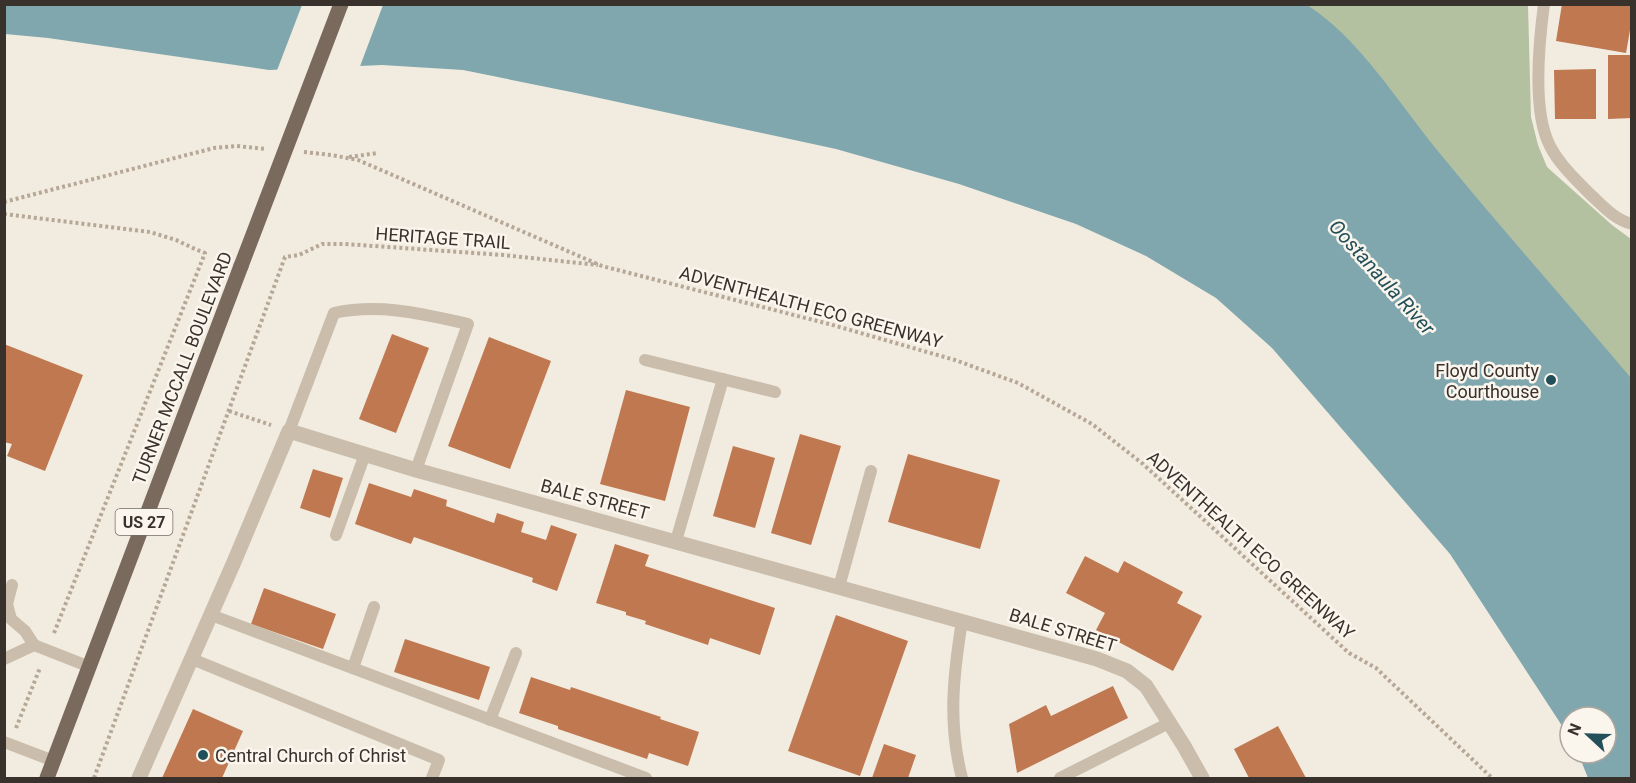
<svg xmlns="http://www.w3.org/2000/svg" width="1636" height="783" font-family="Roboto,sans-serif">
<rect width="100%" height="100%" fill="#f2ece0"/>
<path fill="#b3c1a1" d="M1127,5H1528L1531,117L1538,145L1547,167L1612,225L1631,239V601Z"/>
<path fill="#81a7ae" d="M4,5H1307C1359,38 1398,102 1437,150C1500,227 1567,302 1631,378V778H1588L1578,753H1606V717H1570V738L1450,554L1272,348L1216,298L1146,256L1076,224L959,184L836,149L576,93L463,70L382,65L269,70L48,38L5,34Z"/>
<path fill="#f2ece0" d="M302,5H383L359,69L276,73Z"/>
<g fill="#c07851">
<path d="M1562,4H1632V19L1626,53L1556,41Z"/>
<path d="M1608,55H1632V118L1608,119Z"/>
<path d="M1596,69V119H1555L1554,70Z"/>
<path d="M392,334L429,348L396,433L359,419Z"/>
<path d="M489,337L551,361L510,469L448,446Z"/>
<path d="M4,344L83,375L45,471L7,456L12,444L4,442Z"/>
<path d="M626,390L690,407L665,501L600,484Z"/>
<path d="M800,434L841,446L811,545L771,533Z"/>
<path d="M733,446L775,458L755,528L713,516Z"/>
<path d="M908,454L1000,480L980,549L888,522Z"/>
<path d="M313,469L343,478L330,518L300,508Z"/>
<path d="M369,483L411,497L414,489L447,500L446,506L494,523L497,513L524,522L521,532L546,540L551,525L577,534L557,591L532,582L533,578L414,537L411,544L355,524Z"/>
<path d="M615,544L649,555L645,566L775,608L760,655L710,638L708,645L645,624L646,621L626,615V612L596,603Z"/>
<path d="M1085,556L1118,573L1124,561L1183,592L1177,603L1202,616L1173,671L1096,630L1105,613L1066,593Z"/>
<path d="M264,588L336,614L323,649L251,624Z"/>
<path d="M836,615L908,641L860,776L788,751Z"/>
<path d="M405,639L490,667L479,700L394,672Z"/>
<path d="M531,677L570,690L571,687L661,717L660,719L699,732L688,766L649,753L647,759L558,729V726L519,713Z"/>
<path d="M1113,686L1128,718L1017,773L1009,724L1046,705L1051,716Z"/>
<path d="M193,709L243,731L222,778H162Z"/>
<path d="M1278,726L1306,778H1249L1234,749Z"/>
<path d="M884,744L916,755L908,778H872Z"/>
</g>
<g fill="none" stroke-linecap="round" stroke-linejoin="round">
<g stroke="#b6a797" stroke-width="4" stroke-dasharray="3 3" stroke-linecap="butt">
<path d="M304,152L331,155L358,160L602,266L829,324L955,360L1018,383L1092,424L1143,464L1349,653L1376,668L1492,778"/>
<path d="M349,157L378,153"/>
<path d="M4,202L214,148L237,146L266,149"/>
<path d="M4,214L150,232L176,240L195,249L205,253L54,633"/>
<path d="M229,411L271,425"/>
<path d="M16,728L40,668"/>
<path d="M94,778L285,257L299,255L322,244H345L503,255L598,265"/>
</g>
<g stroke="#cabdac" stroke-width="12">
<path d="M1544,4C1539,42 1532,112 1550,146C1559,164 1576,180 1591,195C1603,206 1615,220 1632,224"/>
<path d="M645,360L775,392"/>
<path d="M289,431L334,313C380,303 423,314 468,324L416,470"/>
<path d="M336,535L365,454"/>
<path d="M676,541L723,379"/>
<path d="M839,587L871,471"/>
<path d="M211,615L646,778"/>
<path d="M34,645L90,667"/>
<path d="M4,659L34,645L25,631L11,619L7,604L12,585"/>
<path d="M192,659L439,760L432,778"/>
<path d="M353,668L374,607"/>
<path d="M490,720L516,653"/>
<path d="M4,742L54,761"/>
<path d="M962,778C948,724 953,677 962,621"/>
<path d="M1060,778L1169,723"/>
</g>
<path stroke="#cabdac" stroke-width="15" d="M139,778L234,562L289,431L416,470L1097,659L1127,671L1146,686L1184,746L1202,778"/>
<path stroke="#7a6a5d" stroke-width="15" d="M47,778L241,266"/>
<path stroke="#7a6a5d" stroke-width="15" d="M241,266L341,4"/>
</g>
<g fill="#224f59" stroke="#faf5ed" stroke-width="2">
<circle cx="1551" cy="380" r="6"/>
<circle cx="203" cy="755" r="6"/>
</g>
<g text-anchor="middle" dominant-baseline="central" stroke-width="5" stroke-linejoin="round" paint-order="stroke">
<rect fill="#faf5ed" stroke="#736c65" stroke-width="1.5" x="115.5" y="509" width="57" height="26" rx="4.5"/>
<g font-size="16" font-weight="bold" fill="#39312b">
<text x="144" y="522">US 27</text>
</g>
<g font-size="18" fill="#39312b" stroke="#faf5ed">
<text transform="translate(443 238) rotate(4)">HERITAGE TRAIL</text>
<text transform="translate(811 307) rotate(15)">ADVENTHEALTH ECO GREENWAY</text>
<text transform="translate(182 368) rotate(-69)">TURNER MCCALL BOULEVARD</text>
<text transform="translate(595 499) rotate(15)">BALE STREET</text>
<text transform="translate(1251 545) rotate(42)">ADVENTHEALTH ECO GREENWAY</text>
<text transform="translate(1063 630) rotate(17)">BALE STREET</text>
</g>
<g font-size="18" fill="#39312b" stroke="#faf5ed" text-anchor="end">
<text x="1539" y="370">Floyd County<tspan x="1539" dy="21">Courthouse</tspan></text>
<text x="215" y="755" text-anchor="start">Central Church of Christ</text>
</g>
<g font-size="20" font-style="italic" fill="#224f59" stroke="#faf5ed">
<text transform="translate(1382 277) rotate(48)">Oostanaula River</text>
</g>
</g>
<rect width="1636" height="783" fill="none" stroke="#39312b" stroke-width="12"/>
<g transform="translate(1588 735) rotate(292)"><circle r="28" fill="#faf5ed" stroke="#ada79f" stroke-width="1.5"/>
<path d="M0-4.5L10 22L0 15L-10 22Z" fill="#224f59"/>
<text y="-9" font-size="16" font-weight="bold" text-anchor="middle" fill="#39312b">N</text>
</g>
</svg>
